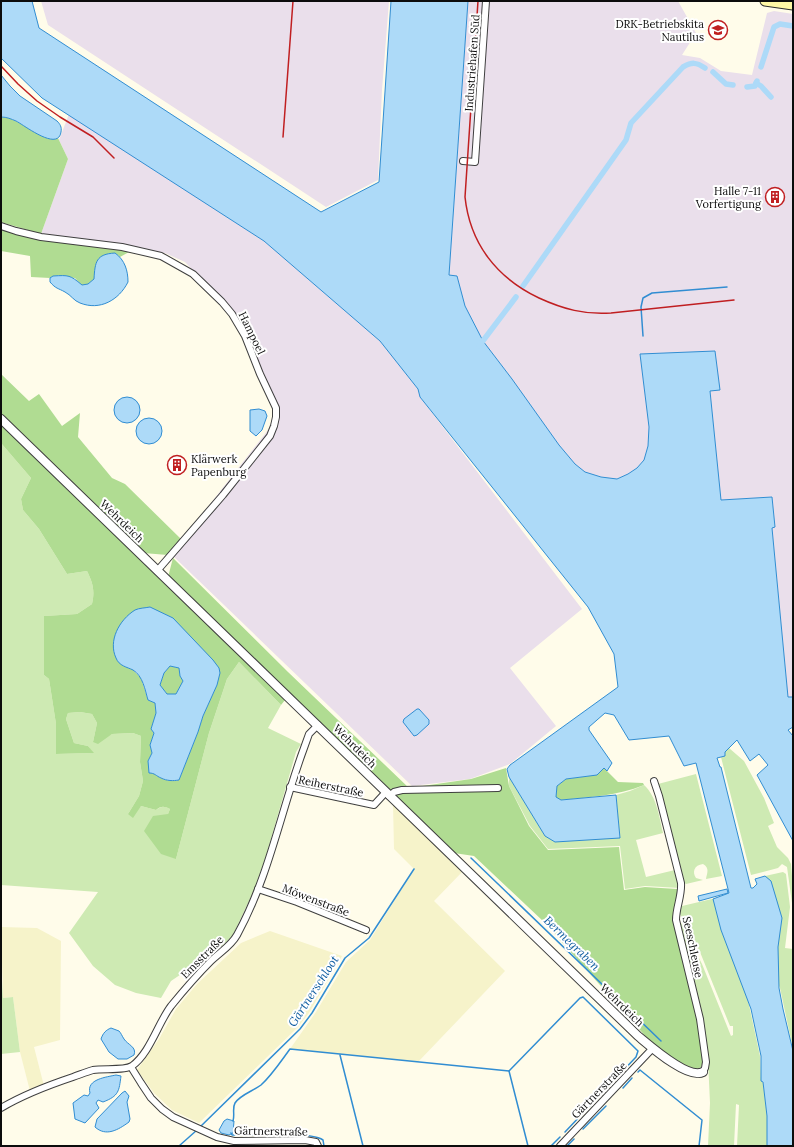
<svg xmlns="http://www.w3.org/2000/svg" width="794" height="1147" font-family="Lora,serif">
<rect width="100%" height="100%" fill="#fffcea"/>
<g fill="#eadfeb">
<path d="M41,1H389L382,90L378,180L326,207L48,25Z"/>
<path d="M468,1H678L696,33L682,55L700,58L721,71L752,75L767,13L774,11L793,14V697H788L772,527H775L772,497L721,500L710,391L720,390L640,355L649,427L648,446L644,460L637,468L628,474L616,479L601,477L585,472L575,464L559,445L512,379L483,341L465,306L457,277L449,276Z"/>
<path d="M69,114L264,241L380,341L418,389L420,397L582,609L510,668L556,726L510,764L470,779L412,786L171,554L268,430L274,416L276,401L240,320L185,262L165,253L41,234L68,159L59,140Z"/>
</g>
<g fill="#f6f3ca">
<path d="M393,804L463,871L434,901L505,971L418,1062L290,1049L316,1012L346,962L370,940L414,869L394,849Z"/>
<path d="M1,927L37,928L61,941L60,1040L34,1047L44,1086L30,1091L20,1052L13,997L3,998Z"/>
<path d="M270,931L342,956L309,1013L298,1027L199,1123L172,1110L154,1093L137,1070L159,1039L176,1009L197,984L241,943Z"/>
</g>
<g fill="#ceeab3">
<path d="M1,443L31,478L21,499L23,510L39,529L67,574L87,571C93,583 95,591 92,604L77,614L44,616V675L49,679L56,724V754L93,753L88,746L74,743L66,719L68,713L80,712L92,714L97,723L93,742L112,734L133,733L141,736L140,762L143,781L139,796L128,814L141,806L156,810C162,806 164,806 170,809L168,814L176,859L209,733L227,679L239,662L281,705L268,728L301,744L296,752L267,853L255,888L233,935H234L217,950L171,981L161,998L136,993L115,985L93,966L69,933L98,892L1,885Z"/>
<path d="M729,748L744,761L764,798L774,823L768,826L777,847L788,858L791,864L793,888L792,903L787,867L782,864L778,868L751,875L723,765L721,757L725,756V752Z"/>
<path d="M696,774L722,876L706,879C707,873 710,868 703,864C694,865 692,872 696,878L703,880L686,884L684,883L658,784Z"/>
<path d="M509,777L545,836L620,838L616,795L630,791L644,785C657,797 659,816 663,833L636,840L646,877L675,870L680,888L645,886L625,889L620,846L548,849L530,826L509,786Z"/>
<path d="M783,872L786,874L790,907L785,948L793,949V1049L780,988L775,976L776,914L765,876Z"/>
<path d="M716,898L740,963L760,1056L761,1080L763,1083L767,1116V1146H737L739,1105L736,1104L734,1146H708L710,1103L708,1060L679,923H681L702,964L731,1036L733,1035V1026H730L700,952L679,912L682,906Z"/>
<path d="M1,963L3,998L13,997L20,1052L1,1054Z"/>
</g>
<g fill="#b0dc92" fill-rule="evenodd">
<path d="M1,117L9,118L54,139L58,138L68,159L41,234L1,222Z"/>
<path d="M1,228L118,249L129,252L120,257L115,253L94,274V279L88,284L82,286L75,278L53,276L50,278L31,277L30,256L1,251Z"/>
<path d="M1,374L29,401L39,394L62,426L80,413L78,437L112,478L125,484L181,539L168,555L143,553L1,416Z"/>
<path d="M1,423L236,650L285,700L281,705L239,662L227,679L209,733L176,859L161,854L144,831L153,816L168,814L170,809C164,806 161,806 156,810L141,806L133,818L128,814L139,796L143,781L140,762L141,736L133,733L112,734L98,744L93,742L97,723L92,714L80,712L68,713L66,719L74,743L88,746L94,753L56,754V724L49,679L44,675V616L77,614L92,604C95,591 93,583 87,571L67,574L39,529L23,510L21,499L31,478L1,443ZM150,607L196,644L219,668L217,685L203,716L198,732L179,780C162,783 156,776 148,761L152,753L150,745L154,733L151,729L156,713L155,703L148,700L141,678L134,671L121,625C131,612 134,610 150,607Z"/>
<path d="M173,558L288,672L409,788L471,779L506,768L509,786L529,826L548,850L619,847L624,890L645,887L677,889C679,899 673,910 673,921L697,1020L704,1059L701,1067L697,1069L688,1068L655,1047L544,922L474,856L454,853L168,577Z"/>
<path d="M170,666L179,668L180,676L183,681L176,694H167L160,685L164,673Z"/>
<path d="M604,768L618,782L643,783L644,785C617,796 590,797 561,800L555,797L557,786L566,779L596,775Z"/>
</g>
<g fill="#addaf8" stroke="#318dd2" fill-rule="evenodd">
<path d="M1,1H32L39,28L321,212L379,182L391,1H468L449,275L457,276L465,306L483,341L512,379L559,445L575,464L585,472L601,477L617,479L628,474L637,468L644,460L648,446L649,427L640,354L715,351L720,390L710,391L721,500L772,497L775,527L772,528L788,697H793V727L788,730L793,736V841L757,775L768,765L759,754L750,761L737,740L725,752V756L717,758L720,767H721L751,888H753L757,884L755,879L765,876L771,881L782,918L778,947L779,988L783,1009L793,1051V1146H767V1116L763,1082L761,1081V1056L751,1009L721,930L713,899L729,893L696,763L684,766L669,736L629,740L614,715L605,713L589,727V730L612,763L607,771L604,768L597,775L566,779L557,786L556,797L561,800L616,795L620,838L555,842L545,836L509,777L507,769L510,765L618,687L614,654L588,607L420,397L418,389L380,341L264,241L42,98L1,58Z"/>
<path d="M1,75L10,86L20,96L57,121C60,124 62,127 61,132C58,152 24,125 16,121C11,119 7,117 1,117Z"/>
<path d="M115,253C125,260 128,271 128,282C119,300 100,311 80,303C74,301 71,295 65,292C58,288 56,289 50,282V278L53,276C69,275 70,275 82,285L88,284L94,279C95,262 96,254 115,253Z"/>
<circle cx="127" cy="410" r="13"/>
<path d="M259,409L265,411L267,416L262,430L256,436L250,431V410Z"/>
<circle cx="149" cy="431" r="13"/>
<path d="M150,607L173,618L213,660L219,668L220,673L217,685L203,716L198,732L179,780C173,781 167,781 161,778C156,776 155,773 149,773L148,761L152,753L150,745L154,733L151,729L156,713L155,703L148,700C145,690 143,676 133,670C127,667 119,666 116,658C108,641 119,620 135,610C139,608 145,608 150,607ZM170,666L179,668L180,676L183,681L176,694H167L160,685L164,673Z"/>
<path d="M417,709H419L429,720V724L417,735L414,736L403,722L404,719Z"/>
<path d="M727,889L728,893L699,901L698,896Z"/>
<path d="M111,1028L119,1031C121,1033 122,1036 124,1039C128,1045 137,1047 134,1055L127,1059H118L109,1052L101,1039C103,1033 106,1030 111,1028Z"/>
<path d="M116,1075L121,1076C119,1091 119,1096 103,1102L98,1100L96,1103L99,1108L85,1123L75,1119L73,1103L84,1095L88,1096L90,1093C86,1079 107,1077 116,1075Z"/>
<path d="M125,1091L129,1096L127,1102L130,1119L129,1122C118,1130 106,1137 95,1127L97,1119L122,1093Z"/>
<path d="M227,1119L234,1121L233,1133L229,1135L221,1133L219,1130L224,1121Z"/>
</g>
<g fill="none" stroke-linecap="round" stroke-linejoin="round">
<g stroke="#318dd2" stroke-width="1.5">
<path d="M643,336L641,307L643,298L652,293L727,287"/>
<path d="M471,858L661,1041"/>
<path d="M340,1055L363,1146"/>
<path d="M509,1071L528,1146"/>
<path d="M638,1072L640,1070L702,1120L699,1146"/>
<path d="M623,1088L632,1078"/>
<path d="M233,1121C235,1115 232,1108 235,1103C240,1095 253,1091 261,1085C272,1075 281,1061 290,1049L509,1071L580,998L583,997L638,1051L636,1057L565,1132"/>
<path d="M200,1127L300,1029L312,1013L345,958L369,938L414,869"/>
<path d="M583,1129L606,1106"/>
<path d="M231,1133L232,1135C251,1135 309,1131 323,1140L324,1146"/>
<path d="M179,1146L197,1130"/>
<path d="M551,1146L560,1137"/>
<path d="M567,1146L574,1139"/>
</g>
<g stroke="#addaf8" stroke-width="5.5">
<path d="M761,67L774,27L780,24L793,26"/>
<path d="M713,72L726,84L733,85"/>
<path d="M756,83L761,86L771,97"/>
<path d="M747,87L755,86L757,81"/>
<path d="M523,286L626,140L631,123L683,67C692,62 696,62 705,68"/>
<path d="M479,346L516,297"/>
</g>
<defs>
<g id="minor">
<path d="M463,161L475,162L486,1"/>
<path d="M1,226L16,231L41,237L122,247L161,256L193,274L222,302L232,314L245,336L260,374L276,408V417L274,426L270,436L223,495L157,571"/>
<path d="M654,781L659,796L681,883C682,896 676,907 676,920L700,1019L706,1062L705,1068L703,1072"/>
<path d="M290,787L374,805L386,792"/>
<path d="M389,796L394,792L402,790L498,788"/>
<path d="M258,889L297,902L366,930"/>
<path d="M131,1067L141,1083L151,1098L162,1109L173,1117L217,1137L234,1141L305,1140L316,1142L318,1146"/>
<path d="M1,1108C23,1095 49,1085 73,1077C79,1075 86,1072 93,1070C103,1068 124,1071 132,1066C150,1053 158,1023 171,1006C184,990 197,975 211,961C220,952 231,946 237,935C269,877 281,810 304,748L309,734L318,725"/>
<path d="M560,1146L652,1049"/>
</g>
<path id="tertiary" d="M1,419L638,1036C649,1045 688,1080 703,1072"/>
<path id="secondary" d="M765,1L793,5"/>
</defs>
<use href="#minor" stroke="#3f3f3f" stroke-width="8"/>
<use href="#tertiary" stroke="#3f3f3f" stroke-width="10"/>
<use href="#secondary" stroke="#2e2e2e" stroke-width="11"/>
<use href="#minor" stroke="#fff" stroke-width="6"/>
<use href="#tertiary" stroke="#fff" stroke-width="8"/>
<use href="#secondary" stroke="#fff8a5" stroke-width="9"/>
<g stroke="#c01f21" stroke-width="1.5">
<path d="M478,1L465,197C470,244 497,278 539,298C563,309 585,315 611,313L734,300"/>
<path d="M1,66L18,84L37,101L60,117L93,137L114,158"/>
<path d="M283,137L293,1"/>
</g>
</g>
<defs>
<symbol id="school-ring" viewBox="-11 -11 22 22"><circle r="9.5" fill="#fff" stroke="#c01f21" stroke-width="1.5"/><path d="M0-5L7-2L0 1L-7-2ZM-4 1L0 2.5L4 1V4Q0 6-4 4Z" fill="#c01f21"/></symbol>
<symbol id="building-ring" viewBox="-11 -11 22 22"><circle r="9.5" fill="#fff" stroke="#c01f21" stroke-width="1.5"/><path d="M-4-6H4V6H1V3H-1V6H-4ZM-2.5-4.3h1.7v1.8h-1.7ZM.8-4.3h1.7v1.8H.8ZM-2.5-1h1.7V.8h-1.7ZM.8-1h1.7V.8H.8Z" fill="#c01f21"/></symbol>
</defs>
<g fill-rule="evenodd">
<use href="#school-ring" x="707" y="19" width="22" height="22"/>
<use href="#building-ring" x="764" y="186" width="22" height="22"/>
<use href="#building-ring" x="166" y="454" width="22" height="22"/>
</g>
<g text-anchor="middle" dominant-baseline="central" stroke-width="4" stroke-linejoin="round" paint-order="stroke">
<g font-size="11" fill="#0c0c0c" stroke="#fff" text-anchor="end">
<text x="704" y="24">DRK-Betriebskita<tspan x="704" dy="13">Nautilus</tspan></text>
<text x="761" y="191">Halle 7-11<tspan x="761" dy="13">Vorfertigung</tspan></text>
<text x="191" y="459" text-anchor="start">Klärwerk<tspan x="191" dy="13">Papenburg</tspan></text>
</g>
<g font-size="11" fill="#0c0c0c" stroke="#fff">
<text transform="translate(472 63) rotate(-86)">Industriehafen Süd</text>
<text transform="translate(252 333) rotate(64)">Hampoel</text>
<text transform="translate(122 521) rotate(44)">Wehrdeich</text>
<text transform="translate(355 746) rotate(45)">Wehrdeich</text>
<text transform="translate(331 786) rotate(12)">Reiherstraße</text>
<text transform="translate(316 900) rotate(21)">Möwenstraße</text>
<text transform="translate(693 947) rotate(78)">Seeschleuse</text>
<text transform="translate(202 957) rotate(-45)">Emsstraße</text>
<text transform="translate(622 1005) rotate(44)">Wehrdeich</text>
<text transform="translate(599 1090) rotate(-46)">Gärtnerstraße</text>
<text transform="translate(271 1131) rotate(1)">Gärtnerstraße</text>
</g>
<g font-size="12" font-style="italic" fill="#115ea1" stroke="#fff">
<text transform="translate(572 943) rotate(44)">Bermegraben</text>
<text transform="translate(313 991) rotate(-57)">Gärtnerschloot</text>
</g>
</g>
<rect width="794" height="1147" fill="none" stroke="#0c0c0c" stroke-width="4"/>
</svg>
